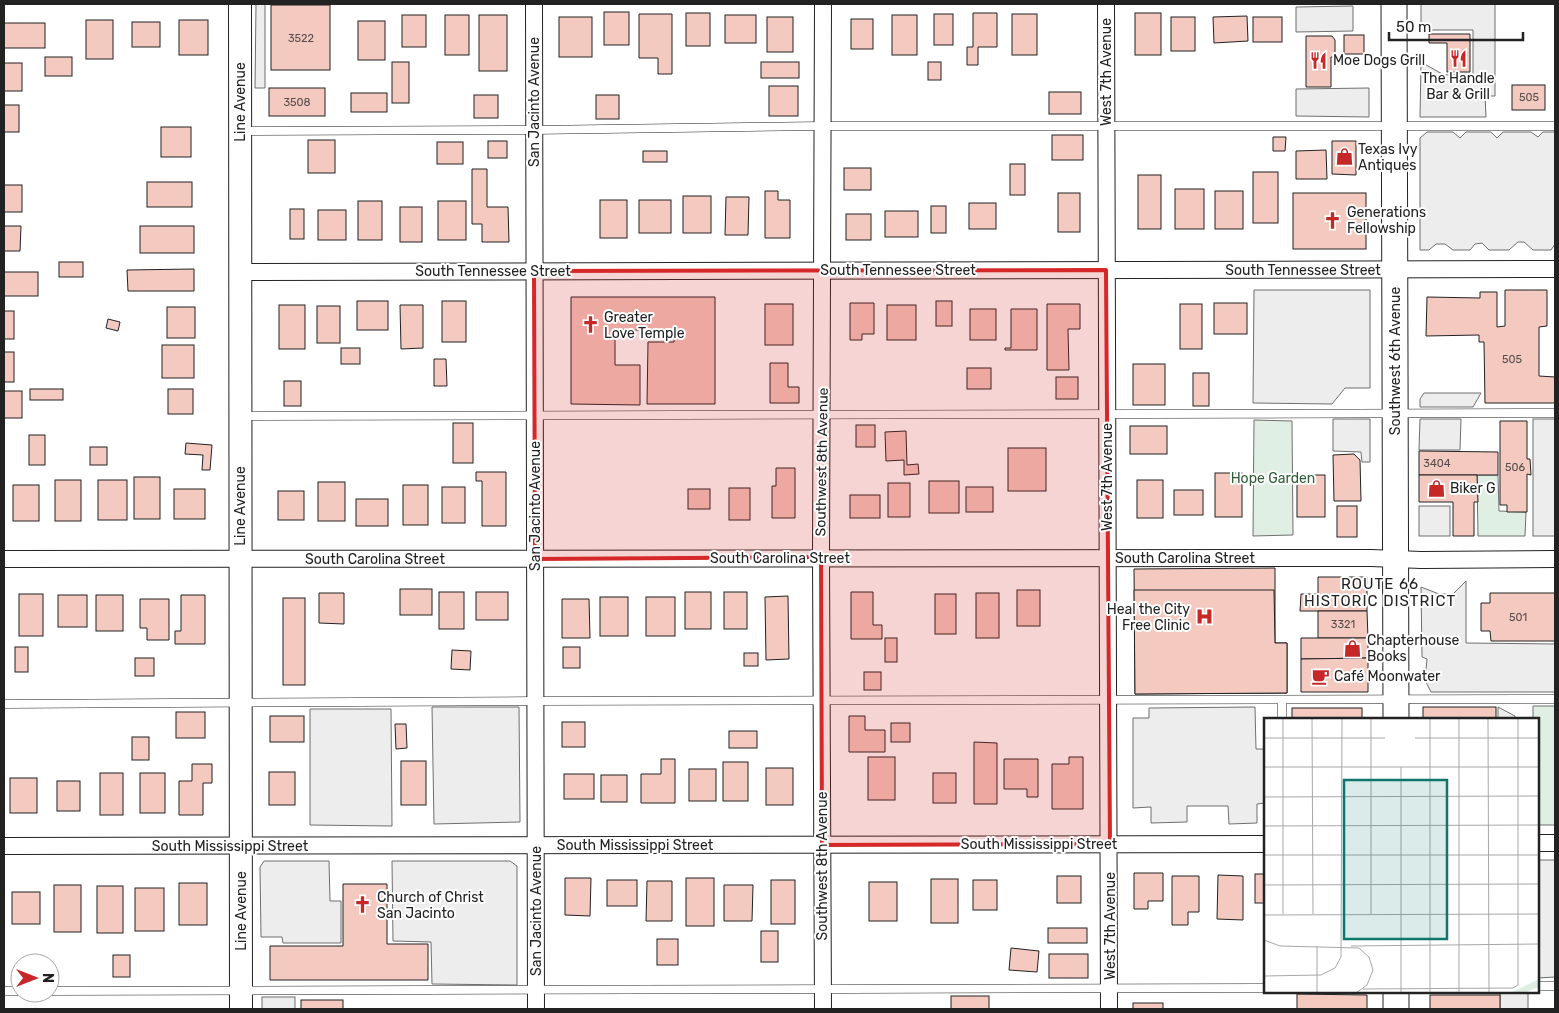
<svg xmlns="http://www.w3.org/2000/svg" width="1559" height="1013" font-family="Rubik,sans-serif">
<rect width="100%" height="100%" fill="#fff"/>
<g fill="#e0efe3" stroke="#6f6f6f">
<path d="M1254,420L1292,421L1293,535L1253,536Z"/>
<path d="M1477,475H1498L1499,511L1526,512L1525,536H1478Z"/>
<path d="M1533,706H1555V825H1538V719H1533Z"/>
</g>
<g fill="#ededed" stroke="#6f6f6f">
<path d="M256,4H265V88H255Z"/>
<path d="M1421,4H1495V96H1485L1486,117H1420L1421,62L1444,75L1473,74V30H1421Z"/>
<path d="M1353,6V31L1296,32V7Z"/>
<path d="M1369,88V117L1296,116V89Z"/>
<path d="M1427,132H1453L1460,138L1466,132H1491L1497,138L1503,132H1531L1538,137L1543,132H1555V244L1551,250H1533L1524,242H1518L1509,250H1489L1482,243L1475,244L1470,250H1453L1445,244H1436L1429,250H1420V138Z"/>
<path d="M1254,290H1370V388H1345L1332,404L1253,403Z"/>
<path d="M1424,393H1481L1473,407H1420V399Z"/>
<path d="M1333,419H1370V462H1362L1361,452L1333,451Z"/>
<path d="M1420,419H1461L1460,450H1419Z"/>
<rect x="1533" y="419" width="22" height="117"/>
<rect x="1419" y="506" width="31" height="30"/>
<path d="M1466,581V643L1555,644V692H1431L1425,680L1427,659L1422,657L1421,587L1439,594H1453Z"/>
<path d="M432,707H519L520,822L434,824Z"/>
<path d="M1255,707L1256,749H1265V803L1257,804V823L1229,824L1228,806H1187V822L1151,823V807L1133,808V718H1149V708Z"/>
<path d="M1498,707L1515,716V719H1498Z"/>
<path d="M310,709H391L392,826L310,825Z"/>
<path d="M1538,860H1555V977L1538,978Z"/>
<path d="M264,861H329L330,901H341V943H283L282,937H261L260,867Z"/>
<path d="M392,861H510L517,866V985L432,984L431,942L393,941Z"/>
<rect x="1500" y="992" width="28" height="17"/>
<rect x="262" y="997" width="33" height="12"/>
</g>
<g fill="#f3c9c0" stroke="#222">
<rect x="271" y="5" width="59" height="65"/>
<rect x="604" y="12" width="25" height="33"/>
<rect x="686" y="13" width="24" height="33"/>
<path d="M973,13H997V47H978V65H967V47H973Z"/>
<rect x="1135" y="13" width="26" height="42"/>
<path d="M639,14H672V74H658V58H639Z"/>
<rect x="934" y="14" width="19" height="31"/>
<rect x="1012" y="14" width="25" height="41"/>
<rect x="402" y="15" width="24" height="32"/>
<rect x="445" y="15" width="24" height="40"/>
<rect x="479" y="15" width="28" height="56"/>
<rect x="725" y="15" width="31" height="28"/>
<rect x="892" y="15" width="25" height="40"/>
<path d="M1247,16L1248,41L1214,43L1213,17Z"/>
<rect x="559" y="17" width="33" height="40"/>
<rect x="767" y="17" width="26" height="35"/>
<rect x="1171" y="17" width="24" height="34"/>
<rect x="1253" y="17" width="29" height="25"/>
<rect x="851" y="19" width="22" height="30"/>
<rect x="86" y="20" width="27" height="39"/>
<rect x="179" y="20" width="29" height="35"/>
<rect x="358" y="21" width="27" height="39"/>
<rect x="132" y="22" width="28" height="25"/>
<rect x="4" y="23" width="41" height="25"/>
<path d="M1429,34H1470V72H1447V43H1429Z"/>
<rect x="1344" y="35" width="20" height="19"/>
<path d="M1306,36H1332L1335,40V57H1331V87H1306Z"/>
<rect x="45" y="57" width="27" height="19"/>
<rect x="392" y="62" width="17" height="41"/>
<rect x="761" y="62" width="38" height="16"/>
<rect x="928" y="62" width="13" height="18"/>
<rect x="4" y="63" width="18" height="28"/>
<rect x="1512" y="85" width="33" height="25"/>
<rect x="769" y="86" width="29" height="30"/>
<rect x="269" y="88" width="56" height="28"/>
<rect x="1049" y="92" width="32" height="22"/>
<rect x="351" y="93" width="36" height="19"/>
<rect x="474" y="95" width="24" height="23"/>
<rect x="596" y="95" width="23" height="24"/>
<rect x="4" y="105" width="15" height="27"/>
<rect x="161" y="127" width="30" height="30"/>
<rect x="1052" y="135" width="31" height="25"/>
<path d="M1273,137H1286L1285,151H1273Z"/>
<rect x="308" y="140" width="27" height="33"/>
<rect x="488" y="141" width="19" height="17"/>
<path d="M1332,141H1356V175L1332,174Z"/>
<rect x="437" y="142" width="26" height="22"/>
<path d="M1326,150L1327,179H1296V151Z"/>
<rect x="643" y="151" width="24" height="11"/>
<rect x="1010" y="164" width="15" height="31"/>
<rect x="844" y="168" width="27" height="22"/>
<path d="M472,169H487V207H508L509,242H482V224H472Z"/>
<rect x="1253" y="172" width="25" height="51"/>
<rect x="1138" y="175" width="23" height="54"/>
<rect x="147" y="182" width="45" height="25"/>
<rect x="4" y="185" width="18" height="27"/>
<rect x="1175" y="189" width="29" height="40"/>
<path d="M765,191H778V200H790V238H765Z"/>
<rect x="1215" y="191" width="28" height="38"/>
<rect x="1058" y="193" width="22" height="39"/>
<rect x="1293" y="193" width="73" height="56"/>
<rect x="683" y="196" width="28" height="37"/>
<path d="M726,197H749L748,235H725Z"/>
<rect x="600" y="200" width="27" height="38"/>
<rect x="639" y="200" width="32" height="33"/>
<rect x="358" y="201" width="24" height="39"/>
<rect x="438" y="201" width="28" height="39"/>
<rect x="969" y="203" width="27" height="26"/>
<rect x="931" y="206" width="15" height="27"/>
<rect x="400" y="207" width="22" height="35"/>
<rect x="290" y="209" width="14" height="30"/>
<rect x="318" y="210" width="28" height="30"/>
<rect x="885" y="211" width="33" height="26"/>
<rect x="846" y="214" width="25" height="26"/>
<path d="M4,226H21L20,251H4Z"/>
<rect x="140" y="226" width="54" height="27"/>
<rect x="59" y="262" width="24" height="15"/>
<path d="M194,269V291H128L127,270Z"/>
<rect x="4" y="272" width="34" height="24"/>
<path d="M1505,290H1547V326L1539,327V376L1555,377V403H1485L1484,342H1479V335L1426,336L1427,297L1480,298V292H1497V327L1505,326Z"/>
<path d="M571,297H715V404H647L648,342H674V330H615V365H640V405L571,404Z"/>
<rect x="357" y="301" width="31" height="29"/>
<rect x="442" y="301" width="24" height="41"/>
<rect x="936" y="301" width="16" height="25"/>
<path d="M850,303H874V334H862V340H850Z"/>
<rect x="1214" y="303" width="33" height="31"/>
<rect x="765" y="304" width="28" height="41"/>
<path d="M1047,304H1080V329H1068L1069,370H1047Z"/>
<rect x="1180" y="304" width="22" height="45"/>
<rect x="279" y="305" width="26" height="44"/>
<path d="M400,305H423V348L401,349Z"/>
<rect x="887" y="305" width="29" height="35"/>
<rect x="317" y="306" width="23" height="37"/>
<rect x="167" y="307" width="28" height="31"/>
<rect x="970" y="309" width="26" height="31"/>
<path d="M1011,309H1037V350H1005V348H1011Z"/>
<rect x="4" y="311" width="10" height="28"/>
<path d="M108,319L120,322L118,331L106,328Z"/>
<rect x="162" y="345" width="32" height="33"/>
<rect x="341" y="348" width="19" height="16"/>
<rect x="4" y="352" width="10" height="30"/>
<path d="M434,359H446L447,386H434Z"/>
<path d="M770,363H788V387H799V403H770Z"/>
<rect x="1133" y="364" width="32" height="41"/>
<rect x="967" y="368" width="24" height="21"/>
<rect x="1193" y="373" width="16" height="33"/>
<rect x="1056" y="377" width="22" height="22"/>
<rect x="284" y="381" width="17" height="25"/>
<rect x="30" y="389" width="33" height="11"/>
<rect x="168" y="389" width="25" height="25"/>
<rect x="4" y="391" width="18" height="27"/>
<path d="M1500,421H1527V459H1530L1531,475L1527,474V512H1507V505H1500Z"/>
<rect x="453" y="423" width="20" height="40"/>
<rect x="856" y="425" width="19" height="22"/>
<rect x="1130" y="426" width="37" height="28"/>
<path d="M906,431L907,465L918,464L919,474L904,475V460L886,461L885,432Z"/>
<rect x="29" y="435" width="16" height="30"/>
<path d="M186,443L212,445L210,470H202L203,455L185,454Z"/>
<rect x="90" y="447" width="17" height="18"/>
<rect x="1008" y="448" width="38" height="43"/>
<path d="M1419,451L1498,452V475H1419Z"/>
<path d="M1354,454L1360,460L1361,501H1334L1333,455Z"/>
<path d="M776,468H795V518H772V486H776Z"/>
<path d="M476,472H506V526H482V481H476Z"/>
<rect x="1215" y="473" width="27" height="44"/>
<rect x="1297" y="475" width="28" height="42"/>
<path d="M1419,475H1477L1478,502H1474V536H1453V502H1419Z"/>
<rect x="134" y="477" width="26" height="42"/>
<rect x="55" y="480" width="26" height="41"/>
<rect x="98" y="480" width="29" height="40"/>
<rect x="1137" y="480" width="26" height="38"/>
<rect x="929" y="481" width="30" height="32"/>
<rect x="318" y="482" width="27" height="39"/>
<rect x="888" y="483" width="22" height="34"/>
<rect x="13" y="485" width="26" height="36"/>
<rect x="403" y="485" width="25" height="40"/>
<rect x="442" y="487" width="23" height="36"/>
<rect x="966" y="487" width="27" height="25"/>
<rect x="729" y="488" width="21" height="32"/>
<rect x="174" y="489" width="31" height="30"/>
<rect x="688" y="489" width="22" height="20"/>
<rect x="1174" y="490" width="29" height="25"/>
<rect x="278" y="491" width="26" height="29"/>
<rect x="850" y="495" width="30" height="23"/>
<rect x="356" y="499" width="32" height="27"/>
<rect x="1337" y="506" width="20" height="31"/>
<path d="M1275,568V643H1287V693L1135,694L1134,569Z"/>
<path d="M1318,577H1367V611H1300L1301,594H1318Z"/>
<rect x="400" y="589" width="32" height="26"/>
<rect x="1017" y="590" width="23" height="36"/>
<path d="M1134,590H1274L1275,643H1287V693L1135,694Z"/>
<rect x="439" y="592" width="25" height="37"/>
<rect x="476" y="592" width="32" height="28"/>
<rect x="685" y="592" width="26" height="37"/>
<rect x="724" y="592" width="23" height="37"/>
<path d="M851,592H873V625H882V639H851Z"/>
<path d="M319,593H344V624L319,623Z"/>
<rect x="976" y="593" width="23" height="45"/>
<path d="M1490,593H1555V641H1491L1490,631H1481V603H1490Z"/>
<rect x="19" y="594" width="24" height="42"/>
<rect x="935" y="594" width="21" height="40"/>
<rect x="58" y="595" width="29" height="32"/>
<rect x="96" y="595" width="27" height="36"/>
<path d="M181,595H205V644H175V631H181Z"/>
<path d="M788,596L789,659L766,660L765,597Z"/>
<rect x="600" y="597" width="28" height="39"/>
<rect x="646" y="597" width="29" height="39"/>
<rect x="283" y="598" width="22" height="87"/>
<path d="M140,599H169V640H147V628H140Z"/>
<path d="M562,599H589L590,638H562Z"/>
<path d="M1318,611H1367L1368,638H1318Z"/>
<rect x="885" y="638" width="12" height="24"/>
<path d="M1301,638H1368V658L1301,659Z"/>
<rect x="15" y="647" width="13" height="25"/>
<rect x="563" y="647" width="17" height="21"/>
<path d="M452,650L471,651L470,670L451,669Z"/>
<rect x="744" y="653" width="14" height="13"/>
<rect x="135" y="658" width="19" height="18"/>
<path d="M1368,658V692H1301V659Z"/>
<rect x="864" y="672" width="17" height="18"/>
<rect x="1423" y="707" width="73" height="12"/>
<rect x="1292" y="708" width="70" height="11"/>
<rect x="176" y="712" width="29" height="26"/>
<rect x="270" y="716" width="34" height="26"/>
<path d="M849,716H865V730H885V752H849Z"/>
<rect x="562" y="722" width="23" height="25"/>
<rect x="891" y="723" width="19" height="19"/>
<path d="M395,724H406L407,748L396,749Z"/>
<rect x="729" y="731" width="28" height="17"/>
<rect x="132" y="737" width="17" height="23"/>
<path d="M974,742L997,743V804H974Z"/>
<rect x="868" y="757" width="27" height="43"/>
<path d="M1069,757H1083V809H1052V764H1069Z"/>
<path d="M661,759H675V803H641V774H661Z"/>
<path d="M1004,759H1038V797H1027V789H1004Z"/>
<rect x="401" y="761" width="25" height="44"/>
<rect x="723" y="762" width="25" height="39"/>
<path d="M192,764H212V783H203V815H179V781H192Z"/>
<rect x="766" y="768" width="27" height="37"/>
<rect x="689" y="769" width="27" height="32"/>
<rect x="269" y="772" width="26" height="33"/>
<rect x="100" y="773" width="23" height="42"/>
<rect x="140" y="773" width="25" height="40"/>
<rect x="933" y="773" width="23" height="30"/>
<rect x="564" y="774" width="30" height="25"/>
<rect x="601" y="775" width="26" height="27"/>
<rect x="10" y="778" width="27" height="35"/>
<rect x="57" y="781" width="23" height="30"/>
<path d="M1134,873H1163V901H1148V909H1134Z"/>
<rect x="1255" y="874" width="10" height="29"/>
<path d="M1218,875L1243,876V920L1217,919Z"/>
<rect x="1057" y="876" width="24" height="27"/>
<path d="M1172,876H1199V912H1188V925H1172Z"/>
<path d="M565,878H591L590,916L565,915Z"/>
<rect x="686" y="878" width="28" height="48"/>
<rect x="931" y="879" width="27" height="44"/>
<rect x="607" y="880" width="30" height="26"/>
<rect x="771" y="880" width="24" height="44"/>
<rect x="973" y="880" width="24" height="30"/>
<path d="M647,881H672V921H646Z"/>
<rect x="869" y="882" width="28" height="39"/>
<rect x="179" y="883" width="28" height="42"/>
<path d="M343,884H387V944H428V980H270V946H343Z"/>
<rect x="54" y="885" width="27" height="47"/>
<path d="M724,885H753L752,921H724Z"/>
<rect x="97" y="886" width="26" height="47"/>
<rect x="135" y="888" width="29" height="43"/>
<rect x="12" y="892" width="28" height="32"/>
<rect x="1048" y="928" width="39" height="15"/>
<rect x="761" y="931" width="17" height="31"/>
<rect x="657" y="939" width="21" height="26"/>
<path d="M1011,948L1039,951L1037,972L1009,970Z"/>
<rect x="1049" y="954" width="39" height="24"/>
<rect x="113" y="955" width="17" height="22"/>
<path d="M1297,994L1367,995V1009H1297Z"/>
<rect x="1430" y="995" width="70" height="14"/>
<rect x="951" y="996" width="38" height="13"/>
<rect x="301" y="1000" width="42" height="9"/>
<rect x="1133" y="1003" width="30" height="6"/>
</g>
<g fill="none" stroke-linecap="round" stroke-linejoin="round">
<defs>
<g id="service">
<path d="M242,131L534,130L823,126H1555"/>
<path d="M242,416C680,418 1118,413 1555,413"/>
<path d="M1282,700V719"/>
<path d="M4,704L535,701L1555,699"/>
<path d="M1538,986H1555"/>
<path d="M4,991H20"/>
<path d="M50,991L1265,988"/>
</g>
<g id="minor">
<path d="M534,4L536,1009"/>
<path d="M823,4L821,557L823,1009"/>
<path d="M1106,4L1109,1009"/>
<path d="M240,272L1555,269"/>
<path d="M4,559L1371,558L1421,560L1555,559"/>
<path d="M1538,843H1555"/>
<path d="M4,846L1265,844"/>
</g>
<path id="secondary" d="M240,4L241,1009"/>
<g id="primary">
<path d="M1394,4L1396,719"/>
<path d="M1396,1009V992"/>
</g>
</defs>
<use href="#service" stroke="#222" stroke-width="9"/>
<use href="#minor" stroke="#222" stroke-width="18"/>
<use href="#secondary" stroke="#222" stroke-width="24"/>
<use href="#primary" stroke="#222" stroke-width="27"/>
<use href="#service" stroke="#fff" stroke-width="8"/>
<use href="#minor" stroke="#fff" stroke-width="16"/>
<use href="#secondary" stroke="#fff" stroke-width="22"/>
<use href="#primary" stroke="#fff" stroke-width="25"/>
</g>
<path fill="#d62828" fill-opacity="0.2" stroke="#d62828" stroke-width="4" stroke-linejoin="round" d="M1106,270L1110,844L822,845L821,557L535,559L534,271Z"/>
<defs>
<symbol id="restaurant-bare" viewBox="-9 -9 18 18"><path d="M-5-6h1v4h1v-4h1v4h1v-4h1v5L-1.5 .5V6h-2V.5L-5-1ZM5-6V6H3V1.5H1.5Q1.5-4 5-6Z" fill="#c62828" stroke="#fff" stroke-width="2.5" paint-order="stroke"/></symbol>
<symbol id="shop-bare" viewBox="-9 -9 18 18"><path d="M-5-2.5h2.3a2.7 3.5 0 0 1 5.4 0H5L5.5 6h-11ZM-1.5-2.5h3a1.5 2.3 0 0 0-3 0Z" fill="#c62828" stroke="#fff" stroke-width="2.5" paint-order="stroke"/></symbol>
<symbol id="church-bare" viewBox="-9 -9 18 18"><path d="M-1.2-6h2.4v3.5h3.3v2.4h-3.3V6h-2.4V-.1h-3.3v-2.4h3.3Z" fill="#c62828" stroke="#fff" stroke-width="2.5" paint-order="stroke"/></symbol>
<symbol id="hospital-bare" viewBox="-9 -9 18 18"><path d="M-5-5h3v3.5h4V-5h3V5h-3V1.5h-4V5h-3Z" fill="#c62828" stroke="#fff" stroke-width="2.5" paint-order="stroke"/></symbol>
<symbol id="cafe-bare" viewBox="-9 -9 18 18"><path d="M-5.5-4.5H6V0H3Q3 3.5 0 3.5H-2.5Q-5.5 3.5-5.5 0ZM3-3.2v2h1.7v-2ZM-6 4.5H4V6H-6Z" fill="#c62828" stroke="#fff" stroke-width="2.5" paint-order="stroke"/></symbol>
</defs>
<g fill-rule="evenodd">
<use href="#restaurant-bare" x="1446" y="46" width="25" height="25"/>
<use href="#restaurant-bare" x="1306" y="48" width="25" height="25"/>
<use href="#shop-bare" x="1332" y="144" width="25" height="25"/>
<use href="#church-bare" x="1320" y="208" width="25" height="25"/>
<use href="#church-bare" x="578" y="312" width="25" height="25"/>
<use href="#shop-bare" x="1424" y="476" width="25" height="25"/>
<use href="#hospital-bare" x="1192" y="604" width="25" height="25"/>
<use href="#shop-bare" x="1340" y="636" width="25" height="25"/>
<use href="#cafe-bare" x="1308" y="664" width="25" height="25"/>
<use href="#church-bare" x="350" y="892" width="25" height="25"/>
</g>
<g text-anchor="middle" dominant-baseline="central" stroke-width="4" stroke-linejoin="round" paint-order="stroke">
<g font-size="11" fill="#564c4a">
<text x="301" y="38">3522</text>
<text x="1529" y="97">505</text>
<text x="297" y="102">3508</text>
<text x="1512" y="359">505</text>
<text x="1437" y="463">3404</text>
<text x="1515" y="467">506</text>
<text x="1518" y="617">501</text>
<text x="1343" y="624">3321</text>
</g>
<g font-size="14" fill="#222" stroke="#fff" text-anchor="start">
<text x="1333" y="60">Moe Dogs Grill</text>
<text x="1458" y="78" text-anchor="middle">The Handle<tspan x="1458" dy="16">Bar &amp; Grill</tspan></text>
<text x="1358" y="149">Texas Ivy<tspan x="1358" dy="16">Antiques</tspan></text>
<text x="1347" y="212">Generations<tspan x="1347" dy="16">Fellowship</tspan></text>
<text x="604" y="317">Greater<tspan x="604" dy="16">Love Temple</tspan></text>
<text x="1450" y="488">Biker G</text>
<text x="1190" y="609" text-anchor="end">Heal the City<tspan x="1190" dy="16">Free Clinic</tspan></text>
<text x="1367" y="640">Chapterhouse<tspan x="1367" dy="16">Books</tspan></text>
<text x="1334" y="676">Café Moonwater</text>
<text x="377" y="897">Church of Christ<tspan x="377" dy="16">San Jacinto</tspan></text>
</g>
<g font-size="14" fill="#222" stroke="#fff">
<text transform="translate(1106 72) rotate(-90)">West 7th Avenue</text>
<text transform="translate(240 102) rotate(-90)">Line Avenue</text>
<text transform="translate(534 102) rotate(-90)">San Jacinto Avenue</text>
<text x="898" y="270">South Tennessee Street</text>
<text x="1303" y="270">South Tennessee Street</text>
<text x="493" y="271">South Tennessee Street</text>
<text transform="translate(1395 361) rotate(-90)">Southwest 6th Avenue</text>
<text transform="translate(822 462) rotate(-89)">Southwest 8th Avenue</text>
<text transform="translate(1107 477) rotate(-90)">West 7th Avenue</text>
<text transform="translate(240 506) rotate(-90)">Line Avenue</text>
<text transform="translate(535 506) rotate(-90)">San Jacinto Avenue</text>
<text x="780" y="558">South Carolina Street</text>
<text x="1185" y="558">South Carolina Street</text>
<text x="375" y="559">South Carolina Street</text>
<text x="1039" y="844">South Mississippi Street</text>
<text x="635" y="845">South Mississippi Street</text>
<text x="230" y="846">South Mississippi Street</text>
<text transform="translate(822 866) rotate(-90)">Southwest 8th Avenue</text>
<text transform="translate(241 911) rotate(-90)">Line Avenue</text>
<text transform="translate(536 911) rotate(-90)">San Jacinto Avenue</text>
<text transform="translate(1110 926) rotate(-90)">West 7th Avenue</text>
</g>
<g font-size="14" fill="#2f5e38" stroke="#fff">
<text x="1273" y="478">Hope Garden</text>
</g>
<g font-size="15" letter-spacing="1" fill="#222" stroke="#fff">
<text x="1380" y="584">ROUTE 66<tspan x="1380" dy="17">HISTORIC DISTRICT</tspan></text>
</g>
</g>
<g transform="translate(1264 718)">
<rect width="275" height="275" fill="#fff"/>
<path d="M275,261V269L260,275H246Z" fill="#e0efe3"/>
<path fill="none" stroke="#a7a7a7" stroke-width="1" d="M19,0V196M48,0L49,196M107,0V196M166,0V275M195,0V275M224,0L225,275M0,20H121M151,20H275M0,49H275M137,49V275M0,79L275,78M0,108L275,107M0,137H275M0,167L275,166M0,197L275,196M0,222L16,228L95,230L105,239L109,252L103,267L92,275M87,228L275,226M0,258L57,257L71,250L77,239L78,0M99,271L249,270L254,267V0M53,275V228"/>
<path fill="#0f766e" fill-opacity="0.15" stroke="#0f766e" stroke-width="2.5" d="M80,62H183V221H80Z"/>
<rect width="275" height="275" fill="none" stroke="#222" stroke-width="2.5"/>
</g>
<rect width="1559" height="1013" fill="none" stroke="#222222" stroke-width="10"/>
<g transform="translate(35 978) rotate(90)"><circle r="24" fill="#ffffff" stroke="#a7a7a7"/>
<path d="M0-4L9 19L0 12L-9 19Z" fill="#c62828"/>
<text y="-8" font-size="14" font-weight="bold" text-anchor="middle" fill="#222222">N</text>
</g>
<path d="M1389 32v8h134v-8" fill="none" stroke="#222222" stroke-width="2.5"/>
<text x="1396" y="32" font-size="15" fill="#222222" stroke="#ffffff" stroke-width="4" paint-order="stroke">50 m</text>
</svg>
